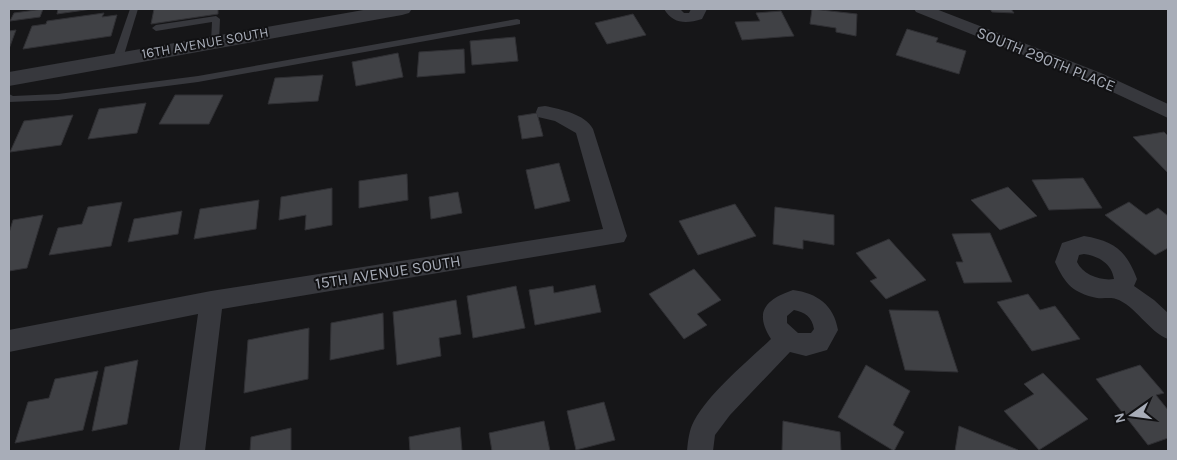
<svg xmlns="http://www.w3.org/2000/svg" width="1177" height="460" font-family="Karla,sans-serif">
<rect width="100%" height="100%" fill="#161618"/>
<g fill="#404145" stroke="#303034">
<path d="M43,9L40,17L10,21L14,13Z"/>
<path d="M58,9H92L57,14Z"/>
<path d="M154,9H218V14L151,24Z"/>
<path d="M812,9L857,14L856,36L836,32V28L810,24Z"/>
<path d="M990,9H1011L1014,13L992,12Z"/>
<path d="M781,11L794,36L742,40L735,22L760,21L756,13Z"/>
<path d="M104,13L102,17L117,15L111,36L23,49L32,26L46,24L47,21Z"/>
<path d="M633,14L646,35L607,44L595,23Z"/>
<path d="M907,29L938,38L936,42L966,51L959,74L896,55Z"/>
<path d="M16,30L9,49V31Z"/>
<path d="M515,37L518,61L472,65L470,41Z"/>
<path d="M464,49L465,73L417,77L419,52Z"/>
<path d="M398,53L403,77L356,86L352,62Z"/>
<path d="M323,75L318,101L268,104L275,78Z"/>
<path d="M175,95H223L209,124H159Z"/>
<path d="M146,103L137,133L88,139L99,109Z"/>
<path d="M537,113L543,136L522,139L518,116Z"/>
<path d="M73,115L61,145L10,152L24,121Z"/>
<path d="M1164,132L1168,136V173L1133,137Z"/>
<path d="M559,163L570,201L535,209L526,170Z"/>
<path d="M407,174L408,200L359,208V181Z"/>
<path d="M1083,178L1102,208L1049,210L1032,180Z"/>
<path d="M1008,187L1037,216L1000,230L971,200Z"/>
<path d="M332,188V225L305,230L306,215L279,220L281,197Z"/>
<path d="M458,192L462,213L431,219L429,197Z"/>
<path d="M259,200L256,229L194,239L200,209Z"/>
<path d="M122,202L111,246L49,255L58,228L82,224L88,207Z"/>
<path d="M1129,202L1146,215L1158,208L1168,216V248L1155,255L1105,215Z"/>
<path d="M735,204L756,236L698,255L679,221Z"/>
<path d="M775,207L834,215V245L803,240V249L773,244Z"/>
<path d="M182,211L178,234L128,242L134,219Z"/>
<path d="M43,215L27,268L9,271V233L13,220Z"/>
<path d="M990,233L1012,282L964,283L956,262H963L952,234Z"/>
<path d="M889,239L926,280L886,299L870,281L877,278L856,253Z"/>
<path d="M694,269L721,300L697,314L707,325L684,339L649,294Z"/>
<path d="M595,285L601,312L535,325L529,290L553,286L554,293Z"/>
<path d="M516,286L525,328L473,338L467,296Z"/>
<path d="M1028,294L1040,310L1055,306L1080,339L1032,351L997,302Z"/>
<path d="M456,300L461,334L439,338L441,356L397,365L393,312Z"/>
<path d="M889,310L938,311L958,372L905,370Z"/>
<path d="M383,313L384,349L330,360L331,323Z"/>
<path d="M309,328L308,379L244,393L248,340Z"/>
<path d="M138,360L127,424L92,431L105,367Z"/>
<path d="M866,365L910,391L893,425L904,432L894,451L838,417Z"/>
<path d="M1140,365L1164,393L1156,395L1168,410V438L1148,445L1096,379Z"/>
<path d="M98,371L83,430L15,443L28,402L49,398L55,379Z"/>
<path d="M1043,373L1088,419L1039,450L1004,411L1034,394L1024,384Z"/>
<path d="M604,402L615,440L576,450L567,411Z"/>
<path d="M544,421L550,451H492L489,433Z"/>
<path d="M783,421L840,432L841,451H782Z"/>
<path d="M959,426L1018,450V451H955Z"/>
<path d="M460,427L462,451H410L409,437Z"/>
<path d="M291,428V451H250L251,437Z"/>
</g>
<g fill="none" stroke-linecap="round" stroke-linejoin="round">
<g fill="#37383d" fill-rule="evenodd">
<path d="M130,9H138L123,58L118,61L113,58Z"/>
<path d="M216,16L220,19L219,42L215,45L211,42L212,22L156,31L152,28L156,25Z"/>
<path d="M517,19L520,20V24L198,82L58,100L9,102V94L13,96L58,94L198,76Z"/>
</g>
<g fill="#37383d" fill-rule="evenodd">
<path d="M664,9H680L684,13H689L691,9H707L702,19C686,24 673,24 664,9Z"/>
<path d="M914,9H936L1101,73L1168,104V118L1089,81L916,12Z"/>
<path d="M545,106C560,109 585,114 593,129L627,236L624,242L222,309L205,451H179L198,314L9,352V330L211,291L603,229L576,133L555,121L538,117L536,112L538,107Z"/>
<path d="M1084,236C1114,241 1126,250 1137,279L1134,286L1154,300L1168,313V339C1149,332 1135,305 1116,299C1111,297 1103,299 1097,298C1073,293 1065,284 1055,262L1062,243ZM1084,254C1099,256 1112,264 1114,279C1101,281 1083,275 1077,262L1079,255Z"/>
<path d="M793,290C817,293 834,305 838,330L827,350L806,356L790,352L730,415L715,435L713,451H687C688,441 689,430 694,421C711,391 746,363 771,339C753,311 767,299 793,290ZM794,310C805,312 812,317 814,329L811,333H798L787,323V316Z"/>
</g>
<path fill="#37383d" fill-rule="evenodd" d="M369,9H412L409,13L402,15L9,86V72Z"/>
</g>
<g text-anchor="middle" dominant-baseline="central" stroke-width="4" stroke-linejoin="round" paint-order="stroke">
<g font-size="14" fill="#a8adb8" stroke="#111113">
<text transform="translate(205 43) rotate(-10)">16TH AVENUE SOUTH</text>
</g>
<g font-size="16" fill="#a8adb8" stroke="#111113">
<text transform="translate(1046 59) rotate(22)">SOUTH 290TH PLACE</text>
<text transform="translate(388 272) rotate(-9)">15TH AVENUE SOUTH</text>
</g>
</g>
<rect width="1177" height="460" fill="none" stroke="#a8adb8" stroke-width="20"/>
<g transform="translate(1132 415) rotate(256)" stroke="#111113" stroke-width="4" paint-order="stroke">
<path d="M0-4L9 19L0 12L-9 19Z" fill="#a8adb8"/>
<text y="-8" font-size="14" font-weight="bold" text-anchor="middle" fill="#a8adb8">N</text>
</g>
</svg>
